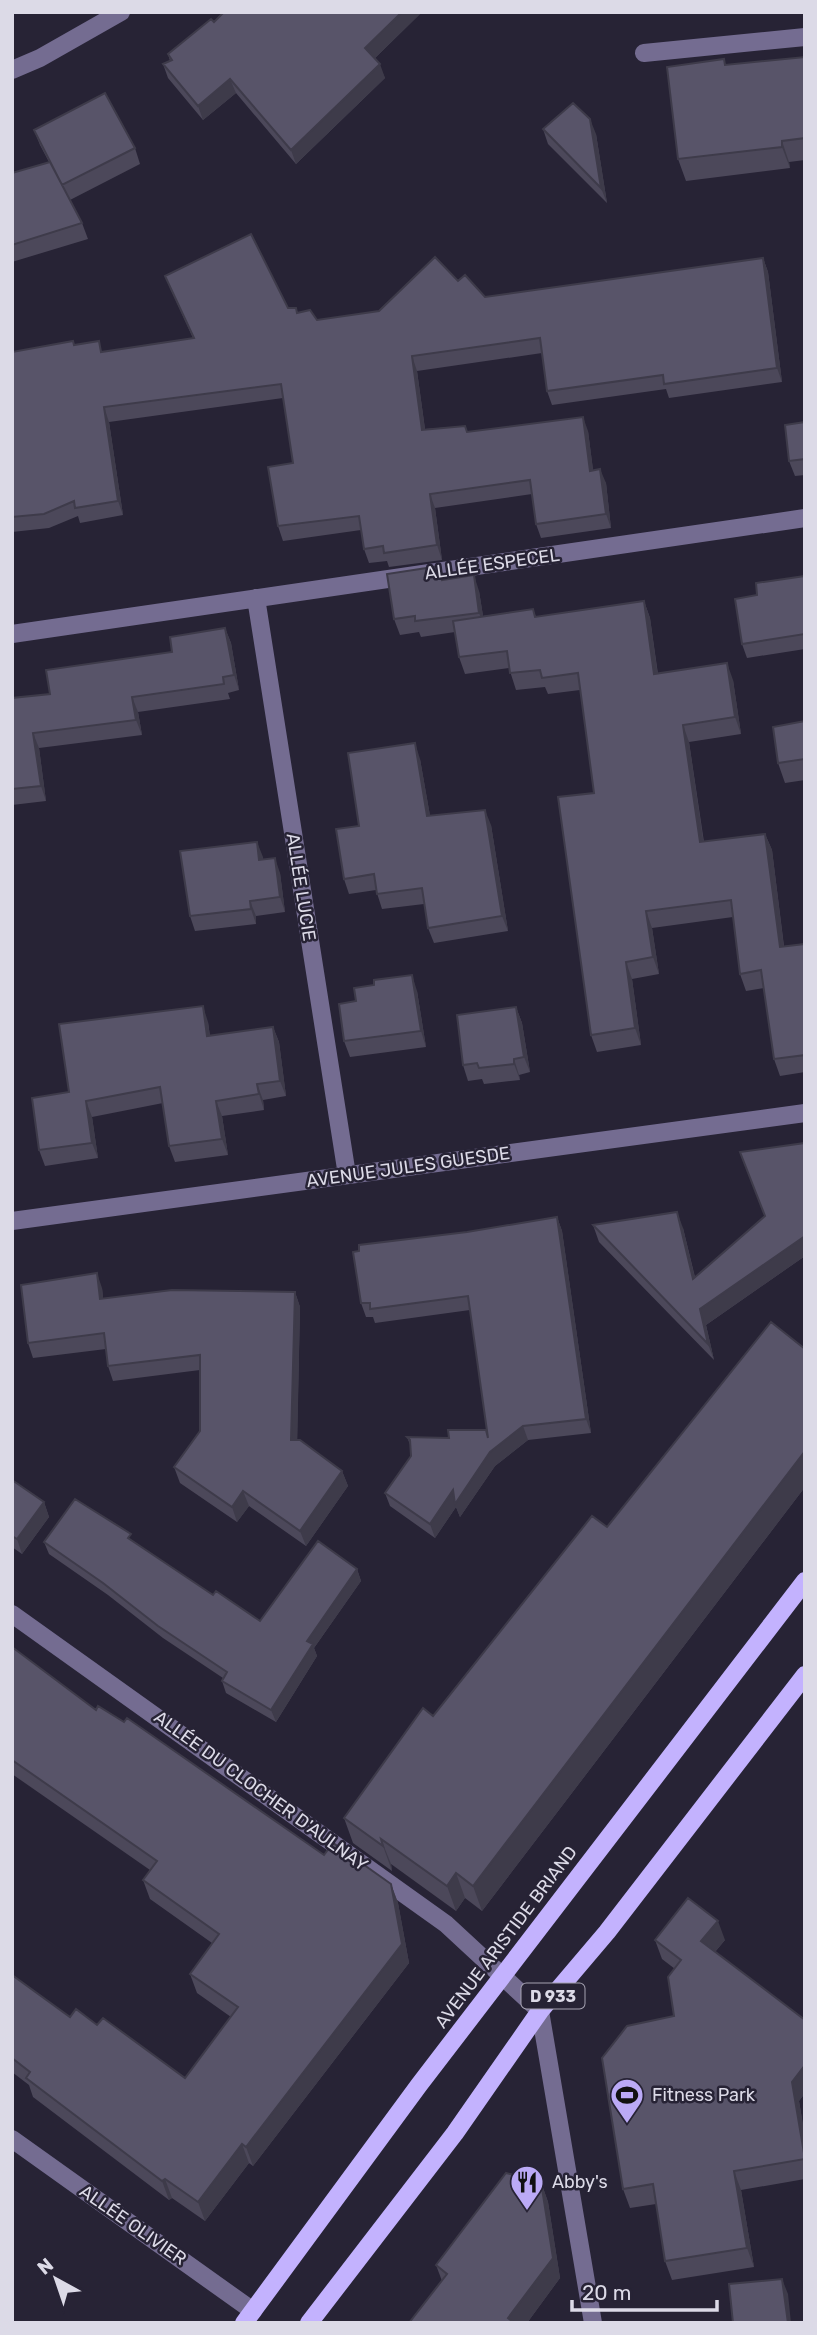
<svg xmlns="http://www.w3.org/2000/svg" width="817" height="2335" viewBox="0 0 817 2335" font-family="Rubik,sans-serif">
<rect width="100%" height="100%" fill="#272335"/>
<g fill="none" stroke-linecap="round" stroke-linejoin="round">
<path stroke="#746c91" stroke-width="18" d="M644,53L805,37
M12,70L40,58L121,12
M256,598L347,1175
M12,634L805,518
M12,1221L805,1113
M12,1614L446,1924L540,2011L593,2323
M12,2139L253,2311"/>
<path stroke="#c3b2fe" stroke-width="18" d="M244,2323L419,2085L805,1581
M309,2323L455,2133L540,2011L607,1932L805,1675"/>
</g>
<path fill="#4c485a" d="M422,12L375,58L385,78L296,164L236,93L203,120L168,78L163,64L170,61L168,54L214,22Z
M805,57V160L789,162L790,168L686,181L678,159L727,65Z
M543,129L596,134L607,203L548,144Z
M34,130L135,148L140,164L70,200L82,223L88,239L12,262V173L49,162L40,145Z
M763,258L768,272L782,382L669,398L666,389L552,405L547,391L542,353L417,371L425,429L465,426L467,432L588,431L593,470L606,483L611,528L541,538L536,524L532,494L435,508L442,560L389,567L387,561L369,563L364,549L361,530L283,541L278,526L293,463L283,398L109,422L123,515L80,523L78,516L49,528L12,532V352L74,345L103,352L193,338L171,290L165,276L288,308L317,320L379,311L458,281L485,297Z
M805,422V475L795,476L789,461Z
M440,566L445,580L479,591L483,616L533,609L536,617L644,601L650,618L658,674L733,680L741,734L689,742L704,842L765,834L772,850L784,946L805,944V1072L780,1076L774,1059L764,988L746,991L740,974L733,917L652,928L659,974L632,979L641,1045L597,1052L591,1035L594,793L580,690L548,694L545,687L516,690L509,668L465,674L459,657L455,632L421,637L419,632L400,635L394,619Z
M805,576V649L747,658L742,644Z
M225,628L231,643L239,690L228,693L230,699L138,712L142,735L39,748L46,801L12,805V698L50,694L172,652Z
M805,721V780L785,783L778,763Z
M420,759L430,816L491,825L508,931L434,943L428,928L424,904L382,909L376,890L349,894L344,879L359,826Z
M263,857V860L280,873L285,912L256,916V924L195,931L190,916Z
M374,985L417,991L426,1047L350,1057L344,1041L356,1001Z
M516,1007L522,1023L530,1072L519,1075L520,1080L484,1084L482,1079L468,1081L463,1065Z
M208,1022L210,1036L273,1027L279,1042L286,1096L263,1100L264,1110L222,1116L228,1155L175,1162L169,1146L163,1103L92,1117L98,1158L45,1166L39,1150L69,1092Z
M805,1143V1256L706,1325L714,1360L599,1242L593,1225L683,1228L695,1277L765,1216L740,1152Z
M557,1217L562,1231L591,1433L528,1440L495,1466L460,1517L456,1507L435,1538L390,1506L385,1493L411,1456V1447L407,1437L449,1438L487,1433L470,1310L375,1323L373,1317H366L361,1303L467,1232Z
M102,1288L103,1298L295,1292L300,1307L297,1440L342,1471L348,1486L306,1546L249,1506L237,1522L180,1483L174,1467L200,1431V1370L113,1381L108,1366L106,1349L33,1358L28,1343Z
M805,1349V1487L482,1911L465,1898L456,1911L391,1864L392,1871L353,1843L344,1818L433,1716L607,1527Z
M12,1480L44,1502L49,1517L22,1554L12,1547Z
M133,1541L213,1595L260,1621L357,1569L361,1581L314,1648L317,1656L276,1722L226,1693L222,1681L223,1678L163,1638L108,1595L49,1554L44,1542Z
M12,1647L96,1710L324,1855L391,1884L398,1903L409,1963L253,2166L249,2163L205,2221L172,2198L169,2200L33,2097L29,2085L12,2072V1975L70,2017L97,2025L185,2078L231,2017L197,1993L190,1974L212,1943L150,1899L143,1880L150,1870L12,1774Z
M655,1940H725L715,1952L805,2020V2093L799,2101L805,2137V2179L741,2190L754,2267L672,2280L665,2261L656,2204L630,2208L623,2189L674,2016L675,1969L662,1959Z
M541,2182L548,2202L560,2278L527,2323H409L442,2281L436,2265Z"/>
<path fill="#3e3b4a" d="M402,12H422L371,62L365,48Z
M380,64L385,78L296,164L291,150Z
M230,79L236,93L203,120L198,106Z
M590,119L596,134L607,203L601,188Z
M782,141L789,162L790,168L782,147Z
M763,258L768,272L782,382L777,368Z
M412,356L417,371L427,444L422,430Z
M104,407L109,422L123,515L118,501Z
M583,417L588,431L595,485L590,471Z
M600,469L606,483L611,528L606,514Z
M430,494L435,508L442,560L437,545Z
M474,575L479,591L485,628L479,613Z
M644,601L650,618L660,691L654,674Z
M225,628L231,643L239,690L234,675Z
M727,663L733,680L741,734L735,717Z
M132,697L138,712L142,735L136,720Z
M683,725L689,742L706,859L700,842Z
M33,733L39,748L46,801L41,786Z
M415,743L420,759L433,832L427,816Z
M485,810L491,825L508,931L502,916Z
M765,834L772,850L786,964L780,947Z
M257,842L263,857L265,875L259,860Z
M275,858L280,873L285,912L280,897Z
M250,901L256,916V924L251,909Z
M646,911L652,928L659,974L653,957Z
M626,962L632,979L641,1045L635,1028Z
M412,975L417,991L426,1047L421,1031Z
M203,1006L208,1022L212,1052L207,1036Z
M516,1007L522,1023L530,1072L524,1057Z
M273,1027L279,1042L286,1096L280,1081Z
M514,1059L519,1075L520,1080L514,1064Z
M257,1084L263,1100L264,1110L259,1094Z
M86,1101L92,1117L98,1158L92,1143Z
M216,1101L222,1116L228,1155L222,1139Z
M677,1212L683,1228L699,1295L693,1279Z
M557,1217L562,1231L591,1433L586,1419Z
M805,1236V1256L706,1325L714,1360L708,1344L700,1309Z
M97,1273L102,1288L105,1314L100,1299Z
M295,1292L300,1307L297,1455L291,1440Z
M523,1426L528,1440L495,1466L460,1517L456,1507L435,1538L430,1524L453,1490L490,1452Z
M805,1451V1487L482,1911L473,1886Z
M342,1471L348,1486L306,1546L300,1531Z
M243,1491L249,1506L237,1522L232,1507Z
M44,1502L49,1517L22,1554L17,1539Z
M357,1569L361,1581L314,1648L317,1656L276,1722L271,1710L307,1641Z
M381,1839L391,1864L392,1871L383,1846Z
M456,1873L465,1898L456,1911L447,1886Z
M391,1884L398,1903L409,1963L253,2166L246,2147Z
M718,1921L725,1940L708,1960L701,1941Z
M805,2065V2093L799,2101L805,2137V2159L792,2082Z
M242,2144L249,2163L205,2221L198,2202Z
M734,2171L741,2190L754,2267L747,2248Z
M165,2179L172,2198L169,2200L162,2181Z
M541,2182L548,2202L560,2278L527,2323H510L508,2318Z
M782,2279L788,2294L791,2323H788Z"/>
<path fill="#585469" stroke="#3e3b4a" stroke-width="2" d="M224,12H402L365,48L380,64L291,150L230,79L198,106L163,64L172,60L168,54L211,19L214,22Z
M805,57V138L782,141V147L678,159L667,67L724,59L725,65Z
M105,93L135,148L62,185L34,130Z
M573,103L590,119L601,188L543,129Z
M50,162L82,223L12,245V173Z
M251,234L288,308H296L297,313L310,310L317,320L379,311L435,257L458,281L465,275L485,297L763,258L777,368L664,384L663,375L547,391L540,338L412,356L422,430L465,426L467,432L583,417L590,471L600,469L606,514L536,524L530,480L430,494L437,545L384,553L383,546L364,549L359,516L278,526L268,467L293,463L281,384L104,407L118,501L75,508L74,501L44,514L12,517V352L73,341L74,345L99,341L101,352L194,338L165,276Z
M805,422V459L789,461L785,425Z
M440,566L442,580L474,575L479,613L415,621V616L394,619L387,574Z
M805,576V634L742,644L735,599L757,595L756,583Z
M644,601L654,674L727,663L735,717L683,725L700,842L765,834L780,947L805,944V1055L774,1059L761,970L740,974L731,900L646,911L653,957L626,962L635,1028L591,1035L558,797L594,793L578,673L542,678L540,670L510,673L507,651L459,657L453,621L533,609L535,617Z
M225,628L234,675L223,677L224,684L132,697L136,720L33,733L41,786L12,789V698L50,694L46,670L172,652L170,637Z
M805,721V759L778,763L773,727Z
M415,743L427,816L485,810L502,916L428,928L422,888L377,894L374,874L344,879L336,829L359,826L348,753Z
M257,842L259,860L275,858L280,897L250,901L251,909L190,916L180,851Z
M412,975L421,1031L344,1041L339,1004L356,1001L354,988L374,985V980Z
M203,1006L207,1036L273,1027L280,1081L257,1084L259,1094L216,1101L222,1139L169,1146L160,1087L86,1101L92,1143L39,1150L32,1098L69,1092L59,1024Z
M516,1007L524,1057L514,1059V1064L479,1068L477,1063L463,1065L457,1015Z
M805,1143V1236L700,1309L708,1344L593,1225L677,1212L693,1279L765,1216L740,1152Z
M557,1217L586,1419L523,1426L490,1452L455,1504L453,1490L430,1524L385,1493L411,1456L410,1440L407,1437L449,1438L448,1430H486L488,1438L468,1296L370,1309V1303H361L353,1252L359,1251V1245L467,1232Z
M97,1273L100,1299L172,1290L295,1292L291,1440H300L342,1471L300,1531L243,1491L232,1507L174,1467L200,1431V1355L108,1366L104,1333L28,1343L21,1285Z
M771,1322L805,1349V1451L473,1886L456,1873L447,1886L381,1839L383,1846L344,1818L423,1708L433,1716L592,1516L607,1527Z
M12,1480L44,1502L17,1539L12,1536Z
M75,1499L131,1534L128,1538L213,1595L216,1591L260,1621L318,1541L357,1569L307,1641L313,1644L271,1710L222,1681L227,1672L158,1626L103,1583L44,1542Z
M12,1647L96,1710L98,1706L124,1722L127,1718L324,1855L333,1843L391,1884L402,1944L246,2147L242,2144L198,2202L165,2179L162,2181L26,2078L30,2072L12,2058V1975L70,2017L76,2009L97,2025L103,2018L185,2078L238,2007L190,1974L219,1934L143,1880L157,1861L12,1760Z
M688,1898L718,1921L701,1941L805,2020V2065L792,2082L805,2159L734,2171L747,2248L665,2261L653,2184L623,2189L602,2058L627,2026L674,2016L668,1977L681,1960L655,1940Z
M506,2173L541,2182L553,2258L508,2318L514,2323H409L447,2274L436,2265Z
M782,2279L788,2323H733L729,2284Z"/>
<defs>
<symbol id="stadium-pin" viewBox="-11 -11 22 30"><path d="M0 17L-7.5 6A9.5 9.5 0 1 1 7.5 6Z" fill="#bbaaf6" stroke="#272335"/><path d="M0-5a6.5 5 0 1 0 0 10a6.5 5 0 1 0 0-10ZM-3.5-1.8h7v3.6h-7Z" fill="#111"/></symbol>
<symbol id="restaurant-pin" viewBox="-11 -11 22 30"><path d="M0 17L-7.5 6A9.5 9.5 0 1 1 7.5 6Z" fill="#bbaaf6" stroke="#272335"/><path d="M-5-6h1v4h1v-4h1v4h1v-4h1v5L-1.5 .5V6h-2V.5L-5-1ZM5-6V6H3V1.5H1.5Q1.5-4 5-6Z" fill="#111"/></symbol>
</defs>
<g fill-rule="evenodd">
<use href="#stadium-pin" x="608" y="2076" width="38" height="52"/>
<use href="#restaurant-pin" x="508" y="2163" width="38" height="52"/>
</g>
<g text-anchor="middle" stroke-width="5" stroke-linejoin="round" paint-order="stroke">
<rect fill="#272335" stroke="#a6a3b2" stroke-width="2" x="521.5" y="1983.5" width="63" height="25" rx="5"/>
<g font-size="16" font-weight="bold" fill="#dcdae7">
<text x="553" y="2002">D 933</text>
</g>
<g font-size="18" fill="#dcdae7" stroke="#272335">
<text transform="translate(492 564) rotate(-8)" y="6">ALLÉE ESPECEL</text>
<text transform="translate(301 887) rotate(81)" y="6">ALLÉE LUCIE</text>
<text transform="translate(408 1167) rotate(-8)" y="6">AVENUE JULES GUESDE</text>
<text transform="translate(261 1791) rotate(36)" y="6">ALLÉE DU CLOCHER D'AULNAY</text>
<text transform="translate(506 1937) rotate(-53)" y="6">AVENUE ARISTIDE BRIAND</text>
<text transform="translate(133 2225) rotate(35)" y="6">ALLÉE OLIVIER</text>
</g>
<g font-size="18" fill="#dcdae7" stroke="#272335" text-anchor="start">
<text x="652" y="2101">Fitness Park</text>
<text x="552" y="2188">Abby's</text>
</g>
</g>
<rect width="817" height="2335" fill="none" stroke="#dcdae7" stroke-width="28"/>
<g transform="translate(56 2279) rotate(320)" stroke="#272335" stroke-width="5" paint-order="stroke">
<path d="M0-5L12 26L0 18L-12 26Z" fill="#dcdae7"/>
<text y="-10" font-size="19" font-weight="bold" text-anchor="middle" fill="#dcdae7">N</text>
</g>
<path d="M572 2300v10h145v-10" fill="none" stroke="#dcdae7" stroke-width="3.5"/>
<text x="582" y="2300" font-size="21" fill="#dcdae7" stroke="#272335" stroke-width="5" paint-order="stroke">20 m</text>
</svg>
